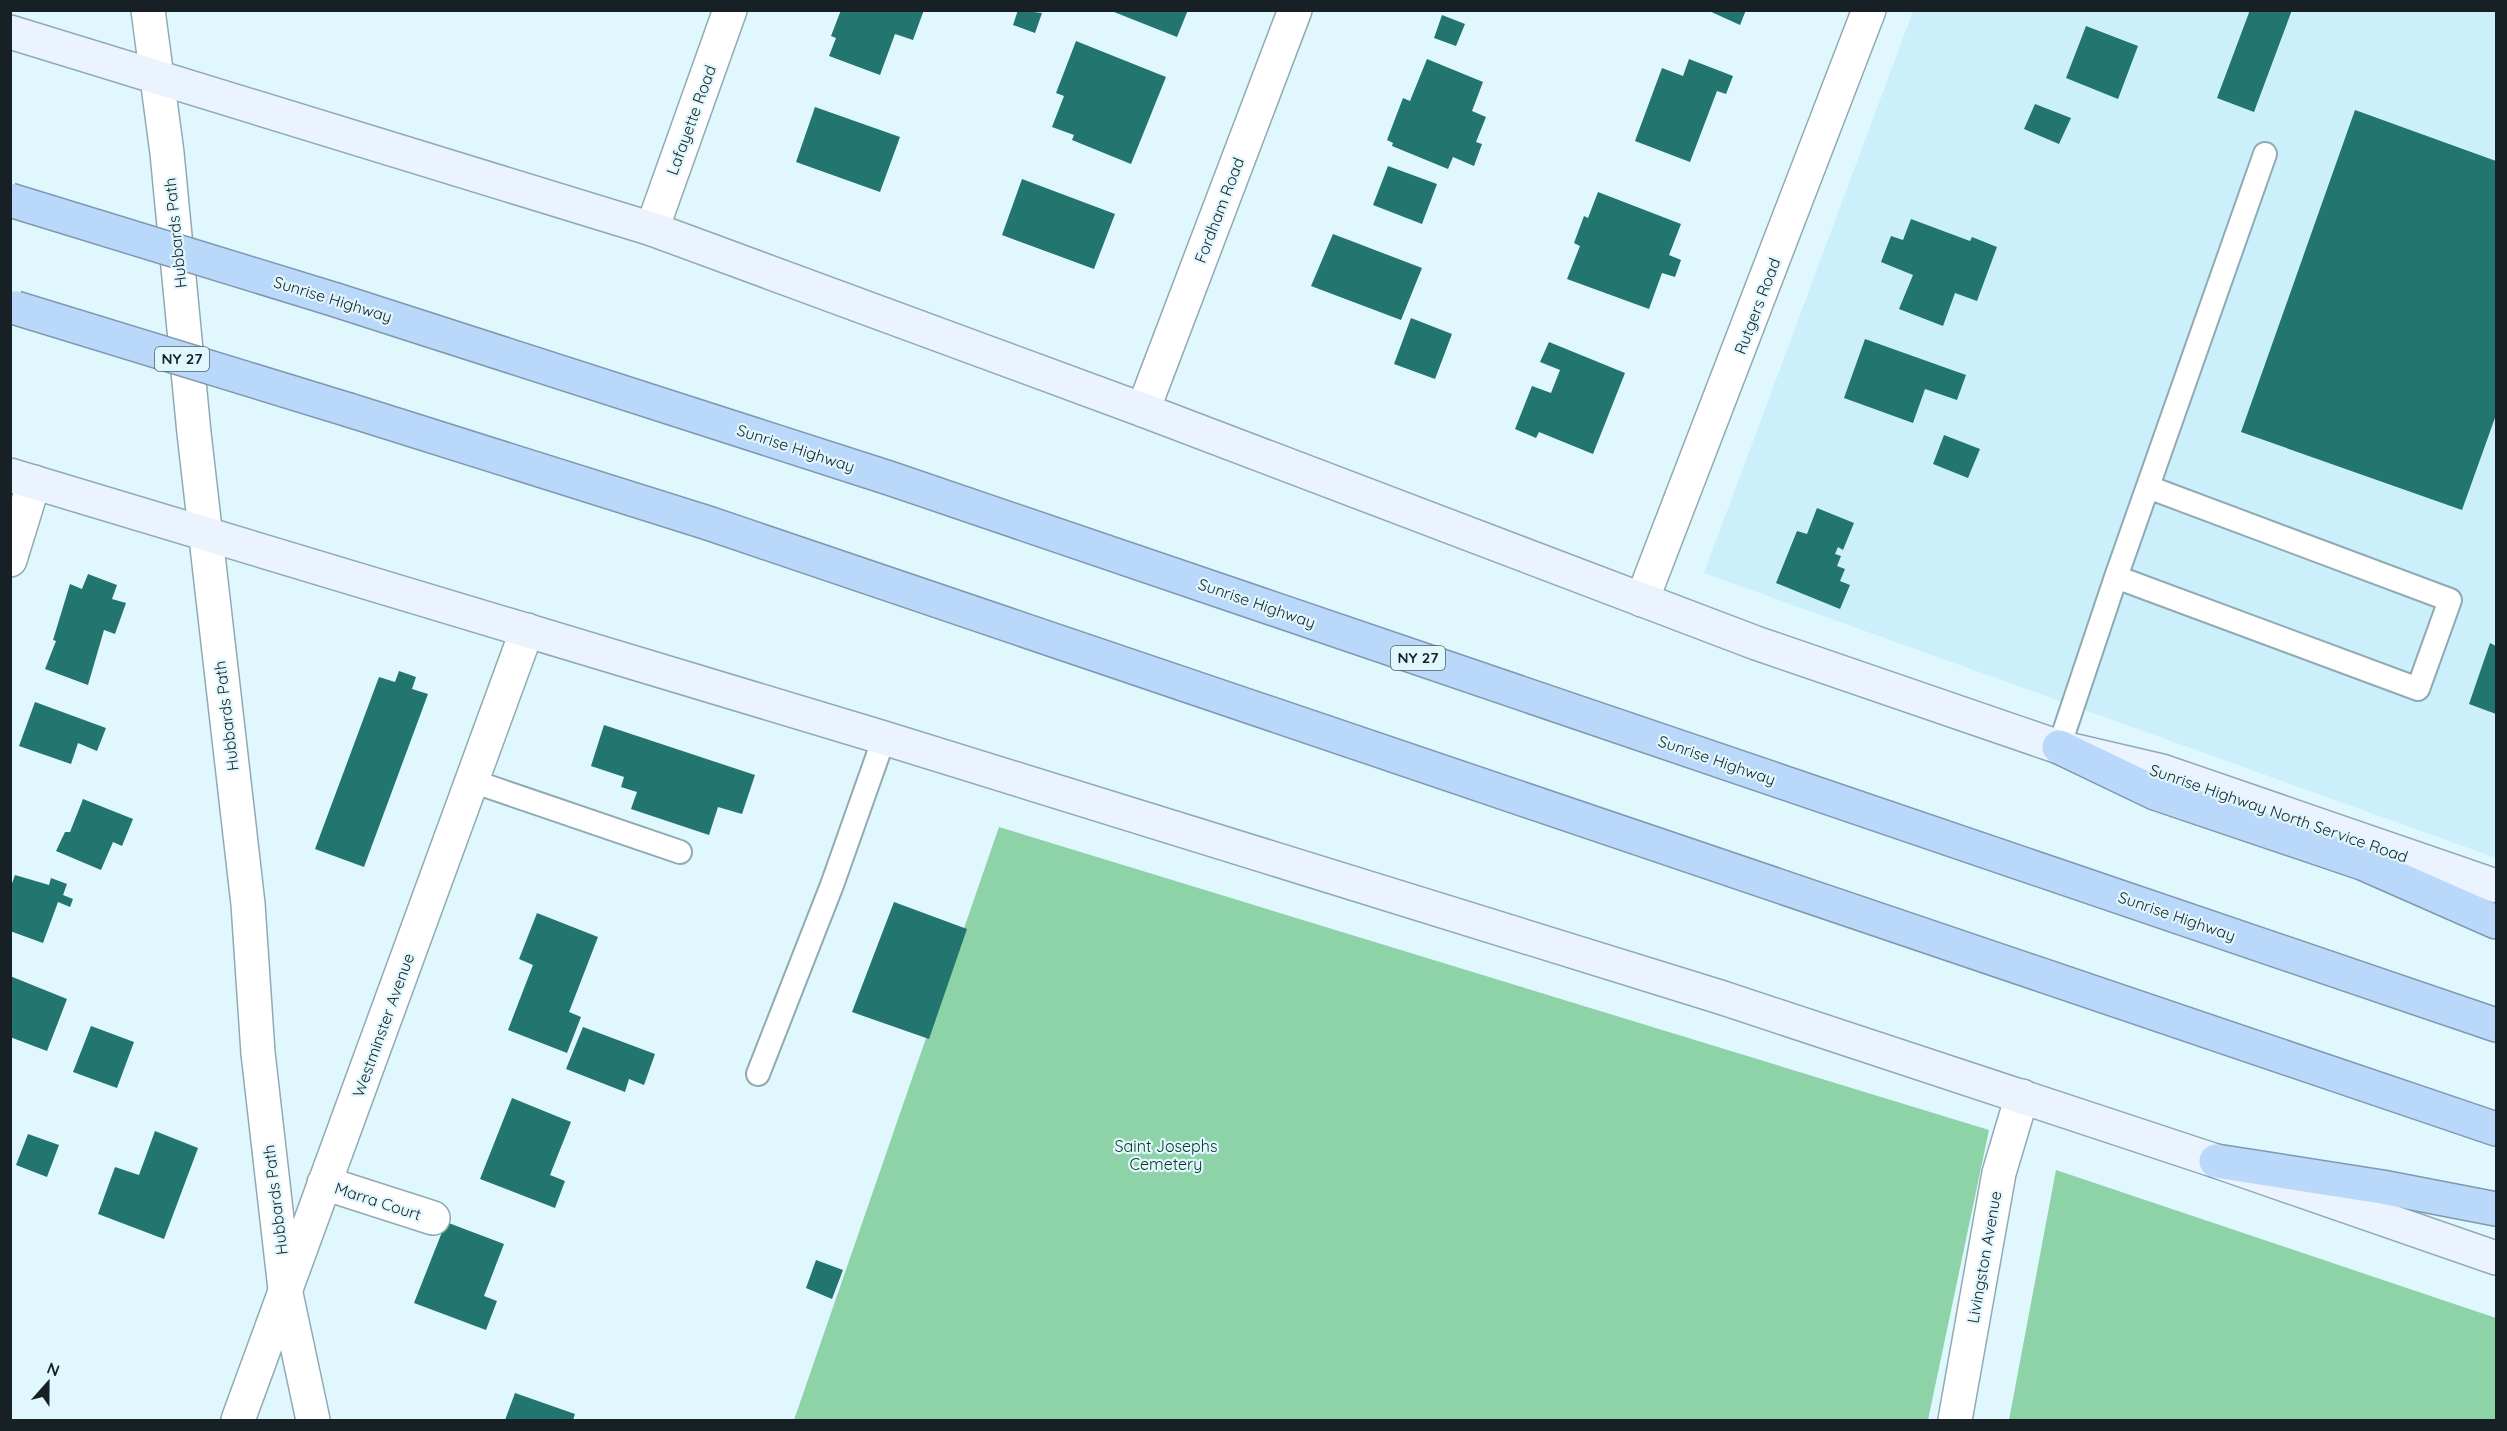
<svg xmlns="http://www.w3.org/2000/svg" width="2507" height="1431" viewBox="0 0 2507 1431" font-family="Quicksand,sans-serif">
<rect width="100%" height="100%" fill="#e0f7fe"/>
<path fill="#cbf0fc" d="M1913,11H2496V858L1704,573Z"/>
<path fill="#8ed3a8" d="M999,827L1989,1130L1928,1420H794Z
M2056,1170L2496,1318V1420H2009Z"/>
<path fill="#23756f" d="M841,10H924L913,40L895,34L880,75L829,56L836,38L831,36Z
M1018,10L1042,13L1035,33L1013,25Z
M1109,10H1188L1177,37Z
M1707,10H1746L1740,25Z
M2250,10H2292L2254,112L2217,98Z
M1442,15L1465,24L1456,46L1434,38Z
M2086,26L2138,46L2118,99L2066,78Z
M1076,41L1166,77L1131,164L1072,140L1074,135L1052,127L1064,96L1056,93Z
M1427,59L1483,82L1472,111L1486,117L1476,142L1482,144L1474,166L1453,157L1448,169L1392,146L1393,143L1387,140L1403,98L1410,101Z
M1689,59L1733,76L1726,94L1717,91L1690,162L1635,141L1662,68L1683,76Z
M2035,104L2071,118L2059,144L2024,129Z
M815,107L900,137L880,192L796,162Z
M2355,110L2496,161V415L2462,510L2241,432Z
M1388,166L1437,184L1422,224L1373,205Z
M1022,179L1115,214L1094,269L1002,235Z
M1598,192L1681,224L1669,255L1681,260L1675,277L1662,273L1649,309L1567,279L1580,246L1574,243L1584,216L1588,218Z
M1911,219L1970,241L1972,237L1997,247L1977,301L1955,293L1943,326L1899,309L1913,275L1881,262L1891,236L1903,240Z
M1333,234L1422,268L1401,320L1311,286Z
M1411,318L1452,334L1435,379L1394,364Z
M1865,339L1966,375L1957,400L1925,389L1913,423L1844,398Z
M1549,342L1625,373L1593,454L1539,432L1536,438L1515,429L1532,386L1551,393L1560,370L1540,362Z
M1944,435L1980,449L1968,478L1933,464Z
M1817,508L1854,523L1843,550L1838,547L1835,554L1841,556L1837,566L1845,569L1840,581L1850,585L1840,609L1776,583L1797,531L1807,534Z
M88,574L117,585L112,599L126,603L115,634L104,630L88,685L45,669L56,641L53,640L70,584L82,589Z
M2490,643L2496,646V714L2469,704Z
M399,671L416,677L412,689L428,694L364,867L315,849L379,677L395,682Z
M35,702L106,728L97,751L78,743L71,764L19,746Z
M604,725L755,775L742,814L718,807L709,835L631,809L637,792L621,787L624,777L591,766Z
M83,799L133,819L122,846L113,842L101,870L56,851L65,832H70Z
M15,875L49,885L51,878L67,884L63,895L73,899L70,907L58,902L43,943L10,931V889Z
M894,902L967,929L929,1039L852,1012Z
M537,913L598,937L569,1012L581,1017L567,1053L508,1030L533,965L519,959Z
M10,976L67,999L47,1051L10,1037Z
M91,1026L134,1042L117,1088L73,1072Z
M583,1027L655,1054L644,1085L629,1079L625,1092L566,1069Z
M512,1098L571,1122L550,1175L565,1181L555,1208L480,1179Z
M155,1131L198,1148L164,1239L98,1214L115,1167L139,1175Z
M28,1134L59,1145L47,1177L16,1165Z
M446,1222L504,1244L484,1296L497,1301L486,1330L414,1303Z
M816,1260L843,1270L832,1299L806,1288Z
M515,1393L575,1414L573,1420H505Z"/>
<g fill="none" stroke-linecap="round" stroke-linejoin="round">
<defs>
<path id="service" d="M2116,577L2418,689L2450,600L2148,487
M2059,747L2116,577L2265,154
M472,781L680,852
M758,1074L832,885L884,738"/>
<path id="minor" d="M652,229L730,10
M1143,410L1295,10
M10,560L34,482
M1642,600L1869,10
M324,1183L433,1218
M238,1420L527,630"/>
<path id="tertiary" d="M148,10L167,153L194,433L248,904L258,1053L285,1289L313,1420
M1955,1420L1999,1173L2022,1096"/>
<path id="secondary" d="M10,32L652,229L1143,410L1756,643L2059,747L2162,771L2496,886
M10,475L884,738L1720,997L2216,1161L2496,1258"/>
<path id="motorway" d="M336,300L889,478L2496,1025
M349,410L708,523L2496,1129
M2059,747L2155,793L2362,863L2496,922
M2216,1161L2382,1187L2496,1209"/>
</defs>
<use href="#service" stroke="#90aab3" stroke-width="26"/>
<use href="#minor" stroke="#90aab3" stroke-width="36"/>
<use href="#tertiary" stroke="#90aab3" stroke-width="36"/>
<use href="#secondary" stroke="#90aab3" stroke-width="36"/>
<use href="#motorway" stroke="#8098af" stroke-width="36"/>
<use href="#service" stroke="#fff" stroke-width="22"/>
<use href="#minor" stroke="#fff" stroke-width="33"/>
<use href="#tertiary" stroke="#fff" stroke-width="33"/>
<use href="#secondary" stroke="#eaf3fe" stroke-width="33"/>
<use href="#motorway" stroke="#b9d8fa" stroke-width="33"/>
<defs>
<path id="motorway-bridge" d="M10,200L336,300
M16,308L349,410"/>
</defs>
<use href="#motorway-bridge" stroke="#8098af" stroke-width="36" stroke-linecap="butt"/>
<use href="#motorway-bridge" stroke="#b9d8fa" stroke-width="33"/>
</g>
<g text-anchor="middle" stroke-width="4.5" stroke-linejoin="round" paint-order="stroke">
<g fill="#e0f7fe" stroke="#536166" stroke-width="1.5">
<rect x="155" y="347" width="54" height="24" rx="4.5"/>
<rect x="1391" y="646" width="54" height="24" rx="4.5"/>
</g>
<g font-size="15" font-weight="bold" fill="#172125">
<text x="182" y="364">NY 27</text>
<text x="1418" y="663">NY 27</text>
</g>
<g font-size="16" fill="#172125" stroke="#e0f7fe">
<text transform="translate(691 120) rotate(-70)" y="6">Lafayette Road</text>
<text transform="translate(1219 210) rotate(-69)" y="6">Fordham Road</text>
<text transform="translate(175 233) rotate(-96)" y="6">Hubbards Path</text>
<text transform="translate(333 299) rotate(17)" y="6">Sunrise Highway</text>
<text transform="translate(1757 306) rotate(-69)" y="6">Rutgers Road</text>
<text transform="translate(796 448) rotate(18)" y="6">Sunrise Highway</text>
<text transform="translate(1257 603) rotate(19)" y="6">Sunrise Highway</text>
<text transform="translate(226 716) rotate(-97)" y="6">Hubbards Path</text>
<text transform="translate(1717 760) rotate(19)" y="6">Sunrise Highway</text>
<text transform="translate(2279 813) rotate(19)" y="6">Sunrise Highway North Service Road</text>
<text transform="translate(2177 916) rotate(19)" y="6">Sunrise Highway</text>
<text transform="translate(383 1025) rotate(-70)" y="6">Westminster Avenue</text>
<text transform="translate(275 1200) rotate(-97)" y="6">Hubbards Path</text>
<text transform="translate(378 1201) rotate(18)" y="6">Marra Court</text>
<text transform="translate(1984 1257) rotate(-80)" y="6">Livingston Avenue</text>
</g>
<g font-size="16" fill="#07351e" stroke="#e0f7fe">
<text x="1166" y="1152">Saint Josephs<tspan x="1166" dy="18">Cemetery</tspan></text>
</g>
</g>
<rect width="2507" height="1431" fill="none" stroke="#172125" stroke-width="24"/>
<g transform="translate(48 1383) rotate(21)" stroke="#e0f7fe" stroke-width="4.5" paint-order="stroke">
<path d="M0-4.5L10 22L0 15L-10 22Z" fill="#172125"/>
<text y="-9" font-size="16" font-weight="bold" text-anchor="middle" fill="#172125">N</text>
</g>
</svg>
